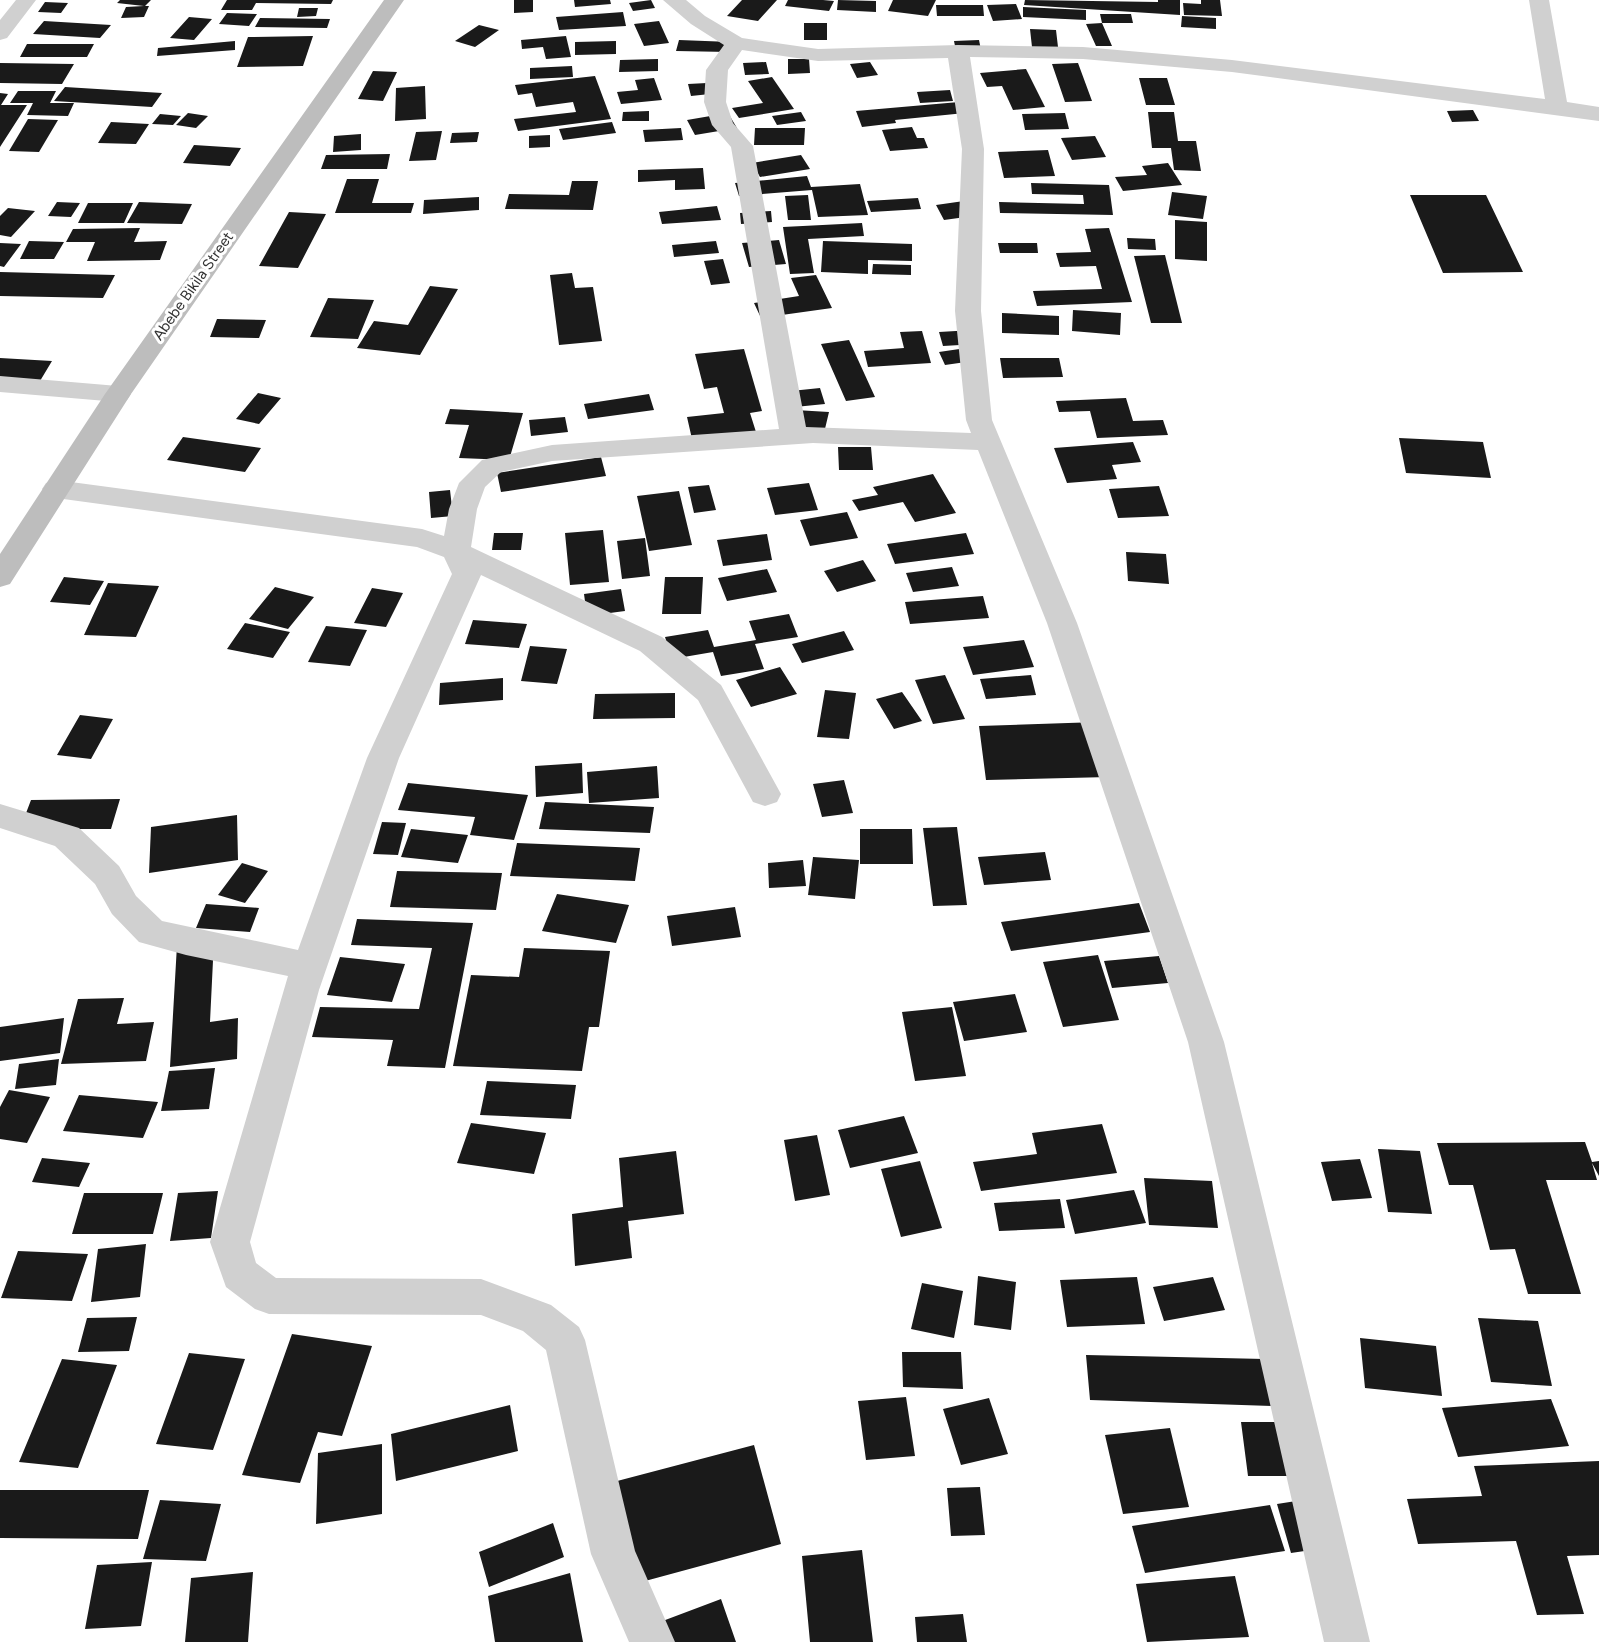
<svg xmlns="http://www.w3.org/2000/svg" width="1599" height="1642" viewBox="0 0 1599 1642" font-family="Figtree,sans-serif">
<rect width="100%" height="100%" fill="#fff"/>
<path fill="#1a1a1a" d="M120,0H151L145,6H149L144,17L121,18L126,7L144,6L117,3Z
M227,0H333L331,4L256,3L252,10H221Z
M514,0H533V12L514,13Z
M574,0H610L611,4L575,7Z
M651,0L655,8L633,11L629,3Z
M742,0H777L758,21L727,16Z
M788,0H823L834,1L829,11L785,6Z
M838,0L876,1V12L837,10Z
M893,0H936L928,16L888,11Z
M1025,0L1158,2V0H1180V15L1024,5Z
M1201,0H1220L1222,16L1184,15L1183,3L1201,4Z
M45,2L68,3L61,13L38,12Z
M1016,4L1022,19L993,21L987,5Z
M936,5H983L984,16H937Z
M1023,7L1086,10V20L1023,17Z
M299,8H318L316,16L297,17Z
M623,12L626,26L559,30L556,17Z
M227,13L257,14L249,26L219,24Z
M1100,14H1131L1133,23H1102Z
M1182,16L1216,18V29L1181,27Z
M189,17L212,19L194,40L170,38Z
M260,18L330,19L327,28L255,27Z
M44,21L111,25L100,38L33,34Z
M659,21L669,43L644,46L634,24Z
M804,23H827V40H804Z
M1102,23L1112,46H1096L1086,24Z
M479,25L499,30L475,47L455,41Z
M1030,29L1056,30L1058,47H1032Z
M313,36L303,66L237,67L248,37Z
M566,36L571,57L546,59L543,47L522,49L521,40Z
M679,40L731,42L729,52L676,51Z
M979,40L981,50L956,51L954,41Z
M235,41V50L157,56L158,48Z
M616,41V54L575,55V42Z
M27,44H94L87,57H20Z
M658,59V71L619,72L620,60Z
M788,59H809L810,73L788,74Z
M766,62L769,74L745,75L743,63Z
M870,62L878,75L857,78L850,64Z
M0,63L74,64L62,84L0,83Z
M1078,63L1092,101L1065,102L1052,64Z
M572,66L573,77L530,79V68Z
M1026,69L1045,107L1013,110L1002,86L987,87L980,73Z
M373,71L397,72L383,101L358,99Z
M595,76L611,119L518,131L514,119L576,112L573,102L536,107L532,93L518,95L515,85Z
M772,77L794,109L739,118L732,108L763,103L748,81Z
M654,78L662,100L621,104L617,92L638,90L635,80Z
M1139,78H1167L1175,105H1146Z
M707,83L710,94L691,96L688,84Z
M425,86L426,119L395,121L396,88Z
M65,87L162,93L152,107L54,101Z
M950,90L953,101L920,103L917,92Z
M18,91H56L50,103H74L68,116L27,115L33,103H10Z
M0,93L8,94L1,105H27L0,147Z
M959,102L965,113L895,120L896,123L862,127L856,111Z
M1473,110L1479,121L1452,122L1447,111Z
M649,111V121H622L623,112Z
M801,112L806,121L777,125L772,116Z
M1148,112H1174L1178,141H1196L1201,171L1174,170L1171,148H1152Z
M188,113L208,116L196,128L176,125Z
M728,113L737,128L695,135L687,120Z
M1065,113L1069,129L1025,130L1022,114Z
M160,114L181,116L173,125L152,124Z
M28,119L58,120L39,152L9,151Z
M111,122L149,124L136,144L98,143Z
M612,122L616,133L563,140L559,129Z
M912,127L917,138H924L928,148L890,151L882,130Z
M681,128L683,140L645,142L643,130Z
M755,128H805L804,145H754Z
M442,131L436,160L409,161L416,132Z
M479,132L477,142L450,143L452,133Z
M361,134V150L333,152L334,136Z
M550,135V147L529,148V136Z
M1095,136L1106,157L1072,160L1061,138Z
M194,145L241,148L230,166L183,163Z
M1048,150L1055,176L1004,178L998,152Z
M390,154L387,169H321L326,155Z
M801,155L810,169L760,177L752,163Z
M1168,163L1182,185L1123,191L1115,177L1147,175L1142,166Z
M703,168L705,189L675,190V180L638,182V170Z
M807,176L811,187L860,184L868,215L818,217L812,190L739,196L735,183Z
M347,179H379L372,203H414L411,213H335Z
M572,181H598L593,210L505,209L509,194L569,195Z
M1031,183L1109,185L1113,215L1000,213L999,202L1084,204L1083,195L1032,194Z
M1172,192L1207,196L1203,219L1168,215Z
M808,195L811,220H788L785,196Z
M1410,195H1486L1523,272L1443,273Z
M479,197V210L423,214L424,200Z
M918,198L921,209L871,212L867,201Z
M964,201L973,216L944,220L936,205Z
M57,202L80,203L71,217L48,216Z
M139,202L192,204L182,224L127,223Z
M88,203H133L124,223H78Z
M717,206L721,220L662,224L659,212Z
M8,208L35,211L11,237L0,235V216Z
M771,211L772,222L741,224L740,213Z
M289,212L326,214L298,268L259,266Z
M1175,220L1207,222V261L1175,259Z
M862,223L864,236L808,239L814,273L790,274L783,227Z
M140,228L134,242L167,241L160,260L87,261L95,242H66L73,229Z
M1109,228L1132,302L1037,306L1033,291L1102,289L1096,266L1060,267L1056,253L1091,252L1085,229Z
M1127,238L1155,239L1156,250L1128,249Z
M779,240L786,264L749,267L742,243Z
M29,241L64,242L54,259H20Z
M716,241L719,253L674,257L672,245Z
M823,241L912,244V261L868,260V274L821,272Z
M0,243L21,244L4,267L0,266Z
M998,243H1037L1038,253H1000Z
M1165,255L1182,323H1151L1134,256Z
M723,259L730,283L711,285L704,261Z
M873,264L911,265V275L872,274Z
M0,272L115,275L103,298L0,296Z
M572,273L575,288L593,287L602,341L559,345L550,275Z
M816,275L832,308L761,318L754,303L799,296L791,278Z
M430,286L458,289L420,355L357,348L374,321L408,325Z
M328,298L374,300L358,339L310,337Z
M1073,310L1121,313L1120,335L1072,331Z
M1002,313L1059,316V335L1002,333Z
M217,319L266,320L259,338L210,337Z
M973,330L977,344L943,346L939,332Z
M922,331L931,363L868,367L864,351L904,348L900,332Z
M849,340L875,397L846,401L821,344Z
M973,347L980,360L945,365L939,352Z
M744,349L762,411L750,413L756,432L692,439L687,417L724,413L717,387L704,389L695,354Z
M0,358L52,361L40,381L0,379Z
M1000,358H1059L1063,377L1003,378Z
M820,388L825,404L795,407L791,391Z
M258,393L281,398L259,424L236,419Z
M649,394L654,410L588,419L584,404Z
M1126,398L1133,421L1163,420L1168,435L1097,438L1090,411L1059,412L1056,401Z
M450,409L523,413L509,460L459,458L469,425L445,424Z
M795,410L829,412L824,433L791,431Z
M565,417L568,432L531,436L529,420Z
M183,437L261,448L245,472L167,460Z
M1399,438L1483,442L1491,478L1406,473Z
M1133,442L1141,462L1112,465L1117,479L1067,483L1054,448Z
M838,447H871L873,470H839Z
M601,457L606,476L501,492L497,473Z
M933,474L956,513L915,522L903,502L859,511L852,500L878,495L873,487Z
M809,483L818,510L775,515L767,488Z
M709,485L716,510L694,513L688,487Z
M1159,486L1169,516L1118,518L1109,489Z
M450,490L453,516L431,518L429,492Z
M679,491L692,545L649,551L637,496Z
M847,512L858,538L810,546L800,520Z
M603,530L609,582L570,585L565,533Z
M494,533H523L521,550H492Z
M966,533L974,554L895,564L887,544Z
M767,534L772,560L723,566L717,540Z
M645,538L650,576L622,579L617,541Z
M1126,552L1166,554L1169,584L1128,581Z
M863,560L876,581L837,592L824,571Z
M952,567L959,586L913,592L906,573Z
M767,569L777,592L727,601L718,578Z
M64,577L104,581L90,605L50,602Z
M665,577H703L701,614H662Z
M108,583L159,586L136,637L84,635Z
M275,587L314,597L288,629L249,619Z
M372,588L403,593L386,627L354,623Z
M621,589L625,611L587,616L584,594Z
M983,596L989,618L910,624L905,602Z
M789,614L798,637L755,644L764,669L721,676L713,652L672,659L665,637L708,630L714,647L756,640L749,621Z
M473,620L527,624L519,648L465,644Z
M245,623L290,632L273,658L227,649Z
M326,626L367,630L350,666L308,662Z
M844,631L854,650L802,663L792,644Z
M1024,640L1034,667L973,675L963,647Z
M530,646L567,649L557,684L521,681Z
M780,667L797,694L751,707L736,680Z
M945,675L965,719L933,724L915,680Z
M1031,675L1036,695L986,699L980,679Z
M503,678V700L439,705L440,683Z
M825,690L856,693L849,739L817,737Z
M902,692L922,721L894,729L876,699Z
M675,693V718L593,719L595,694Z
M80,715L113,719L91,759L57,755Z
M1098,722L1109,777L986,780L979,726Z
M582,763L583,793L536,797L535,766Z
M657,766L659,798L589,803L587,772Z
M844,780L853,813L822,817L813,784Z
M408,783L528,795L514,840L470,835L475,817L398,810Z
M120,799L111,829H20L31,800Z
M545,802L654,807L650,833L539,829Z
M237,815L238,860L149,873L151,827Z
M382,822L406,823L398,855L373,854Z
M957,827L967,905L933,906L923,828Z
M411,829L468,835L458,863L401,857Z
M860,829H912L913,864H860Z
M517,843L640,848L635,881L510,876Z
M1045,852L1051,880L984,885L978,857Z
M813,857L859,860L855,899L808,895Z
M803,860L806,886L769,888L768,863Z
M242,863L268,871L245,903L218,895Z
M397,871L502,873L496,910L390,907Z
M557,894L629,905L616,943L542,931Z
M1139,903L1150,932L1011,951L1001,922Z
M206,904L259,908L250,932L196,928Z
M735,907L741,937L672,946L667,916Z
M357,919L473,923L445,1068L387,1066L393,1040L312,1037L320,1007L419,1009L432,948L351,945Z
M214,940L210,1022L238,1018L237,1059L170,1067L177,945Z
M524,948L610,951L599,1027H589L582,1071L453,1066L471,975L519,977Z
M1098,955L1119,1020L1063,1027L1043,962Z
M1159,956L1168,983L1112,988L1104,961Z
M340,957L405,964L392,1002L327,995Z
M1015,994L1027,1032L964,1041L953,1002Z
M124,998L117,1024L154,1022L146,1061L61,1064L78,999Z
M952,1007L966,1076L915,1081L902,1012Z
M64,1018L60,1053L0,1061V1027Z
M59,1059L56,1085L15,1089L19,1064Z
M215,1068L209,1109L161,1111L169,1071Z
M487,1081L576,1085L571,1119L480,1115Z
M9,1090L50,1097L27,1143L0,1139V1107Z
M79,1095L158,1102L143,1138L63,1131Z
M904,1116L918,1153L850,1168L838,1130Z
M471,1123L546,1133L534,1174L457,1163Z
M1102,1124L1117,1173L981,1191L973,1162L1037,1154L1032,1133Z
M817,1135L830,1195L795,1201L784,1140Z
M1585,1142L1592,1162L1599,1161V1176L1592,1163L1597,1180H1546L1581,1294H1528L1515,1249L1490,1250L1473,1185H1449L1437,1143Z
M1378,1149L1420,1151L1432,1214L1388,1212Z
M676,1151L684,1214L628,1221L632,1258L575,1266L572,1214L623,1207L619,1158Z
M42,1158L90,1163L79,1187L32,1182Z
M1360,1159L1372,1198L1332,1201L1321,1162Z
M920,1161L942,1228L901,1237L881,1169Z
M1144,1178L1212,1181L1218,1228L1149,1225Z
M1134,1190L1146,1223L1075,1234L1066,1200Z
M218,1191L211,1238L170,1241L178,1193Z
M84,1193H163L153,1234H72Z
M1060,1199L1065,1228L999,1231L994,1203Z
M146,1244L140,1297L91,1302L98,1249Z
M18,1251L88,1254L72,1301L1,1298Z
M978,1276L1016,1282L1011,1330L974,1325Z
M1137,1277L1145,1324L1067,1327L1060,1280Z
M1213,1277L1225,1310L1164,1321L1153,1287Z
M922,1283L963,1291L954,1338L911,1329Z
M137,1317L129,1351L78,1352L87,1318Z
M1478,1318L1538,1321L1552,1386L1491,1382Z
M292,1334L372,1346L342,1436L318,1432L300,1483L242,1475Z
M1360,1338L1436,1346L1442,1396L1365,1388Z
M902,1352H961L963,1389L903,1387Z
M189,1353L245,1359L213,1450L156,1444Z
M1086,1355L1265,1359L1272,1406L1090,1400Z
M62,1359L117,1365L78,1468L19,1462Z
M906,1397L915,1456L866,1460L858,1401Z
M989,1398L1008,1454L961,1465L943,1409Z
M1551,1399L1569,1446L1458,1457L1442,1408Z
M510,1405L518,1451L396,1481L391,1434Z
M1241,1422H1305L1315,1476H1248Z
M1170,1428L1189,1507L1123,1514L1105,1435Z
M382,1444V1514L316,1524L318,1453Z
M754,1445L781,1544L623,1587L602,1485Z
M1599,1461V1555L1567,1556L1584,1614L1537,1615L1516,1541L1418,1544L1407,1499L1482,1496L1474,1466Z
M980,1487L985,1535L951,1536L947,1488Z
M0,1490H149L138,1539L0,1538Z
M1309,1499L1325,1548L1291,1553L1277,1504Z
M160,1500L221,1504L206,1561L143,1559Z
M1270,1505L1285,1551L1145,1573L1132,1526Z
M553,1523L564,1557L489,1587L479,1552Z
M862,1550L873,1642H810L802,1556Z
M152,1562L141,1626L85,1629L97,1565Z
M253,1572L248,1642H185L191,1578Z
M570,1573L583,1642H495L488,1596Z
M1235,1576L1249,1637L1147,1642L1136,1584Z
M721,1599L736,1642H648L644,1628Z
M963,1614L967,1642H917L915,1617Z"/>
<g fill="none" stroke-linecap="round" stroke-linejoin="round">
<path fill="#d0d0d0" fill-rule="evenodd" d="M16,0H36L7,38L0,40V20Z
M663,0H686L705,16L742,38L818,49L958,45L1083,47L1232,60L1545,99L1529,0H1549L1567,102L1599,107V121L1232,72L1083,59L970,57L984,149L981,311L992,420L1077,623L1224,1042L1370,1642H1324L1188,1042L1047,623L978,450L813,443L552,461L501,472L485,487L477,509L471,547L662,637L721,685L781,794L777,802L765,806L753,802L698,700L640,651L481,575L399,758L319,990L250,1242L256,1263L276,1278L481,1279L551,1305L579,1327L585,1340L635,1551L675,1642H629L591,1554L546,1350L523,1331L481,1315L269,1314L255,1309L226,1287L210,1242L288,976L186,955L139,942L112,914L95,884L55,846L0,828V804L79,828L119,866L136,896L162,921L298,950L367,758L452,574L444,557L417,547L56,498L46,495L42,489L46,483L56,480L422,529L444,536L449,509L459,483L482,460L552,445L779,429L731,147L712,125L704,102L706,70L724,45L691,24ZM742,50L818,61L948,58L962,149L955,311L966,420L971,433L806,427L753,146L733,123L726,102L728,70Z
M0,376L118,386L127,388L131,394L127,400L118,402L0,392Z"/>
<path fill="#bdbdbd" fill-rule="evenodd" d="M384,0H404L131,394L10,584L0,587V554L105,394Z"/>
</g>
<g text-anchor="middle" stroke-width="6" stroke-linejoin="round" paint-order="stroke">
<g font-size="15" fill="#333" stroke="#fff">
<text transform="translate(193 286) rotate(-55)" y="5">Abebe Bikila Street</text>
</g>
</g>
</svg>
